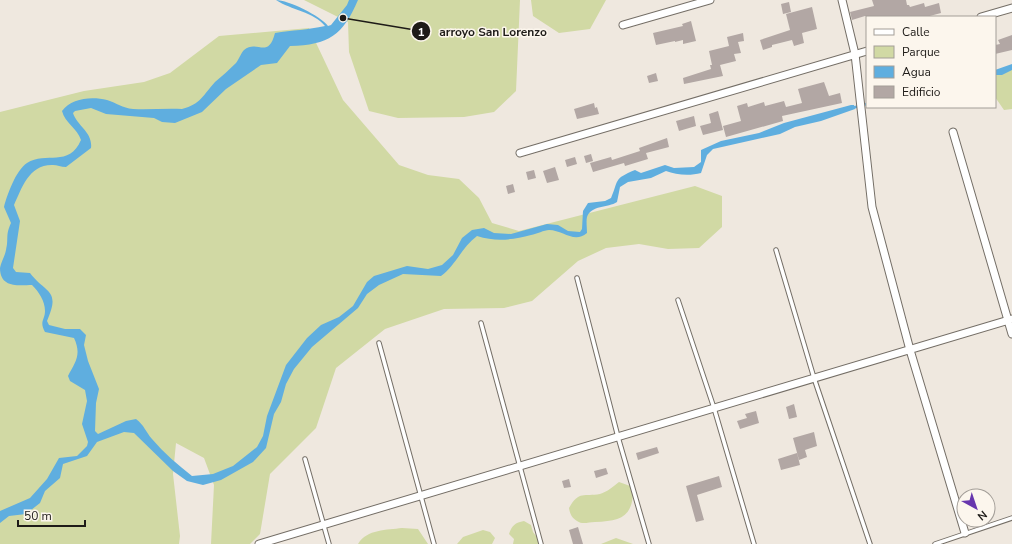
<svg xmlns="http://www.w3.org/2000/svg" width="1012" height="544" viewBox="0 0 1012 544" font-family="'Nunito Sans',sans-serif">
<rect width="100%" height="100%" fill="#efe8df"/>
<path fill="#d1d9a4" d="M304,0H520L516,91L494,112L464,117L398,118L369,111L349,52L348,22Z
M531,0H606L590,29L559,33L533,16Z
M309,28L343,100L399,165L428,175L459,179L479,198L492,223L519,231L695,186L722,196V227L699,248L668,249L639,244L606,248L578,261L532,301L504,308L444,309L385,329L336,368L316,428L270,474L260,534L250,544H211L214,485L204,458L176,443L173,474L180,536L179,544H0V112L84,91L144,82L170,73L219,36Z
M1012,67V109L1004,110L995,97V71Z
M619,482L633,487C634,517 621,521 595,522C588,522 583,525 577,521C572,518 570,514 569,508C579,490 584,497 600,494C607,492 614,486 619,482Z
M524,521L531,525L533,532L542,544H513L514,539L509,534C512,525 515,523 524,521Z
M402,528L418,529L428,544H358C367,529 387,530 402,528Z
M483,530L490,532L495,538L492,544H457L463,537Z
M616,538L633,544H601Z"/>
<path fill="#5faedf" d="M276,0C288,0 321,16 328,26L331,25L347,5L349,0H358C343,35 329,45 290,46L277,63L261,65L226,89L202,112L175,123L162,122L154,118L106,114L91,108L75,111L73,113C77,126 93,132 91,148L66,167C61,167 57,165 53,165C29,164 22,188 14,205L20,221L13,268L16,272L30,273C46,294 61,289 47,321L49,325L65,329H80L86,335L84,345L88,361L99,389L96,403L95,431L98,434L126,421L136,419C144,425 146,432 152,439C164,453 178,465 192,476L213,474L233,466L257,447L263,436L267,416L286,365L307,338L321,325L339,317L353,306L367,282L374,276L407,266L428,269L442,265L453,255L462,238L472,230L484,228L494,233L511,234L547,224L558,225L568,231L580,232L582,229L583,211L588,203L605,201L611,198C619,180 613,179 635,170L641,173L665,165L674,168L694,167L701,162V150L721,141L759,133L784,123L851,105H854L855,109L821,121L795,127L780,134L713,149L707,155L701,173C690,176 676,175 666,171L651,178L628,182L620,187L617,202C608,208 591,205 587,217C586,221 587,228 587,233C574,244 563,230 549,230C544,230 537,234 531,235C512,240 496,242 477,236C462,247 456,265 441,276L403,274L379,285L367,294L358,308L312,347L294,369L286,384L281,402L274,414L266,448L253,462L221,480L203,485L187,481L173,471L134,433L124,432L97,442L87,456L63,464L60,478L45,491L40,503L26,514L9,516L0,523V511L30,498L47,479L59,458L77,456L87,446L88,442L82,424L87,401L85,390L70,381L68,376C75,362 82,355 74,338L45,332C39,321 45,320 45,311C45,301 39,292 32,285C20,285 0,289 0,268C1,262 5,256 6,250C9,238 5,236 11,223L4,207C7,195 16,170 27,163C46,151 69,168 81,140C77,128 65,123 62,111C71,98 92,96 107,100C117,103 122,108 133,109C149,110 166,108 182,109C201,104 203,95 215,82C222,76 229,70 236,63C239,59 241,53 244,50C257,39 268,60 275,33C292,30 308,30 325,26C314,12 291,10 276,0Z
M1012,64V70L1002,75H995V70Z"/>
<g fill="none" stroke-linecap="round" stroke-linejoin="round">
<path stroke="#5faedf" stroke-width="2.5" d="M852,108L867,104"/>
</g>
<path fill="#b2a7a4" d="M872,0H906L907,5H909L910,7L924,3L925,7L939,3L941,13L926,17L865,16L852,20L850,12L874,6Z
M789,2L791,12L783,14L781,4Z
M812,7L817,29L802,33L804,43L794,46L792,40L772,45V47L763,50L760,40L790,30L786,14Z
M691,21L696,41L683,44V40L675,42V41L656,45L653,33L683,26L682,24Z
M743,33L744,41L738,42L741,53L734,54L736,61L720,65L723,76L684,84L683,78L711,69L710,65H712L709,51L729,46L727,37Z
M1012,35V50L995,54V45L1000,44L998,40Z
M656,73L658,81L649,83L647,76Z
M824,82L829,96L840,93L842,103L782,116L783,121L726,137L723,126L741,121L737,106L747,103L748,107L764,102L765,106L784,101L786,107L802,103L798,89Z
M594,103L595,108L597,107L599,114L577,119L574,109Z
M718,111L723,130L703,135L700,126L711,123L709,114Z
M694,116L696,126L679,131L676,121Z
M667,138L669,147L646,153L648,159L625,166L624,163L593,172L590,163L611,157L612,160L640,151L639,148Z
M591,154L593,161L586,163L584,156Z
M575,157L577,164L567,167L565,160Z
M555,167L559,180L547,183L543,171Z
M534,170L536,178L528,180L526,172Z
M513,184L515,192L508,194L506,186Z
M794,404L797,417L789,419L786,407Z
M756,411L759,423L740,429L737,421L747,418L745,414Z
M814,432L817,446L805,450L807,457L799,460L793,438Z
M657,447L659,453L638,460L636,453Z
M797,453L800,465L781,470L778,459Z
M606,468L608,474L596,478L594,471Z
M719,476L722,487L697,495L704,520L696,522L686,486Z
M569,479L571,487L564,488L562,481Z
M578,527L583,544H573L569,530Z"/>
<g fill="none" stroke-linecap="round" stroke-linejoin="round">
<defs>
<path id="service" d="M776,250L814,378L870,544
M577,278L618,437L649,544
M678,300L714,408L754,544
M481,323L541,544
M379,343L434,544
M305,459L329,544
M935,544L1012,518"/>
<path id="minor" d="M842,0L855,54L872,207L910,350L965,533
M981,17L1012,8
M623,25L710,0
M953,132L1012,334
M520,153L867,51
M259,544L1012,319"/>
</defs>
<use href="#service" stroke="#746e66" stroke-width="5.5"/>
<use href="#minor" stroke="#746e66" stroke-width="9"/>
<use href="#service" stroke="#fff" stroke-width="3.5"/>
<use href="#minor" stroke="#fff" stroke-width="7"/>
</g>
<path fill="none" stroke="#1e1b18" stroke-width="1.5" d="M343 18L421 31"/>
<g fill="#1e1b18" stroke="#fcf6ed" stroke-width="1.5">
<circle cx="343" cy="18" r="4"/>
<circle cx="421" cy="31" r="10"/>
</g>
<g font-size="12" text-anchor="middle" font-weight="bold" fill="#fff">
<text x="421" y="36">1</text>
</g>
<g font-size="12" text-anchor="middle" font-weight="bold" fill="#1e1b18" stroke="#fcf6ed" stroke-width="3" stroke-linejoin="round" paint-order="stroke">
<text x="493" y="36">arroyo San Lorenzo</text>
</g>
<rect x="866" y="16" width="130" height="92" fill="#fcf6ed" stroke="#a39e98"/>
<rect x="874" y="29" width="20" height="6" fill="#ffffff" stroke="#a39e98"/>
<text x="902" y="36" font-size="12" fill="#1e1b18">Calle</text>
<rect x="874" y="46" width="20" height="12" fill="#d1d9a4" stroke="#a39e98"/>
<text x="902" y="56" font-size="12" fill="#1e1b18">Parque</text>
<rect x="874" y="66" width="20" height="12" fill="#5faedf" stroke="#a39e98"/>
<text x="902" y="76" font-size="12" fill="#1e1b18">Agua</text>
<rect x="874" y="86" width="20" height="12" fill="#b2a7a4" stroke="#a39e98"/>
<text x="902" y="96" font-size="12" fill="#1e1b18">Edificio</text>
<g transform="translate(976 508) rotate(140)"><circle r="19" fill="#fcf6ed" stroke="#a39e98"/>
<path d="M0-3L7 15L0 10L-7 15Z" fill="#6736ad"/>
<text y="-6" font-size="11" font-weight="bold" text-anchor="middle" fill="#1e1b18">N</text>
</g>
<path d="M18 520v6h67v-6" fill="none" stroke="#1e1b18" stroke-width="2"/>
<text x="24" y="520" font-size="12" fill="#1e1b18" stroke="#fcf6ed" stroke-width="3" paint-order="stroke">50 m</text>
</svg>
